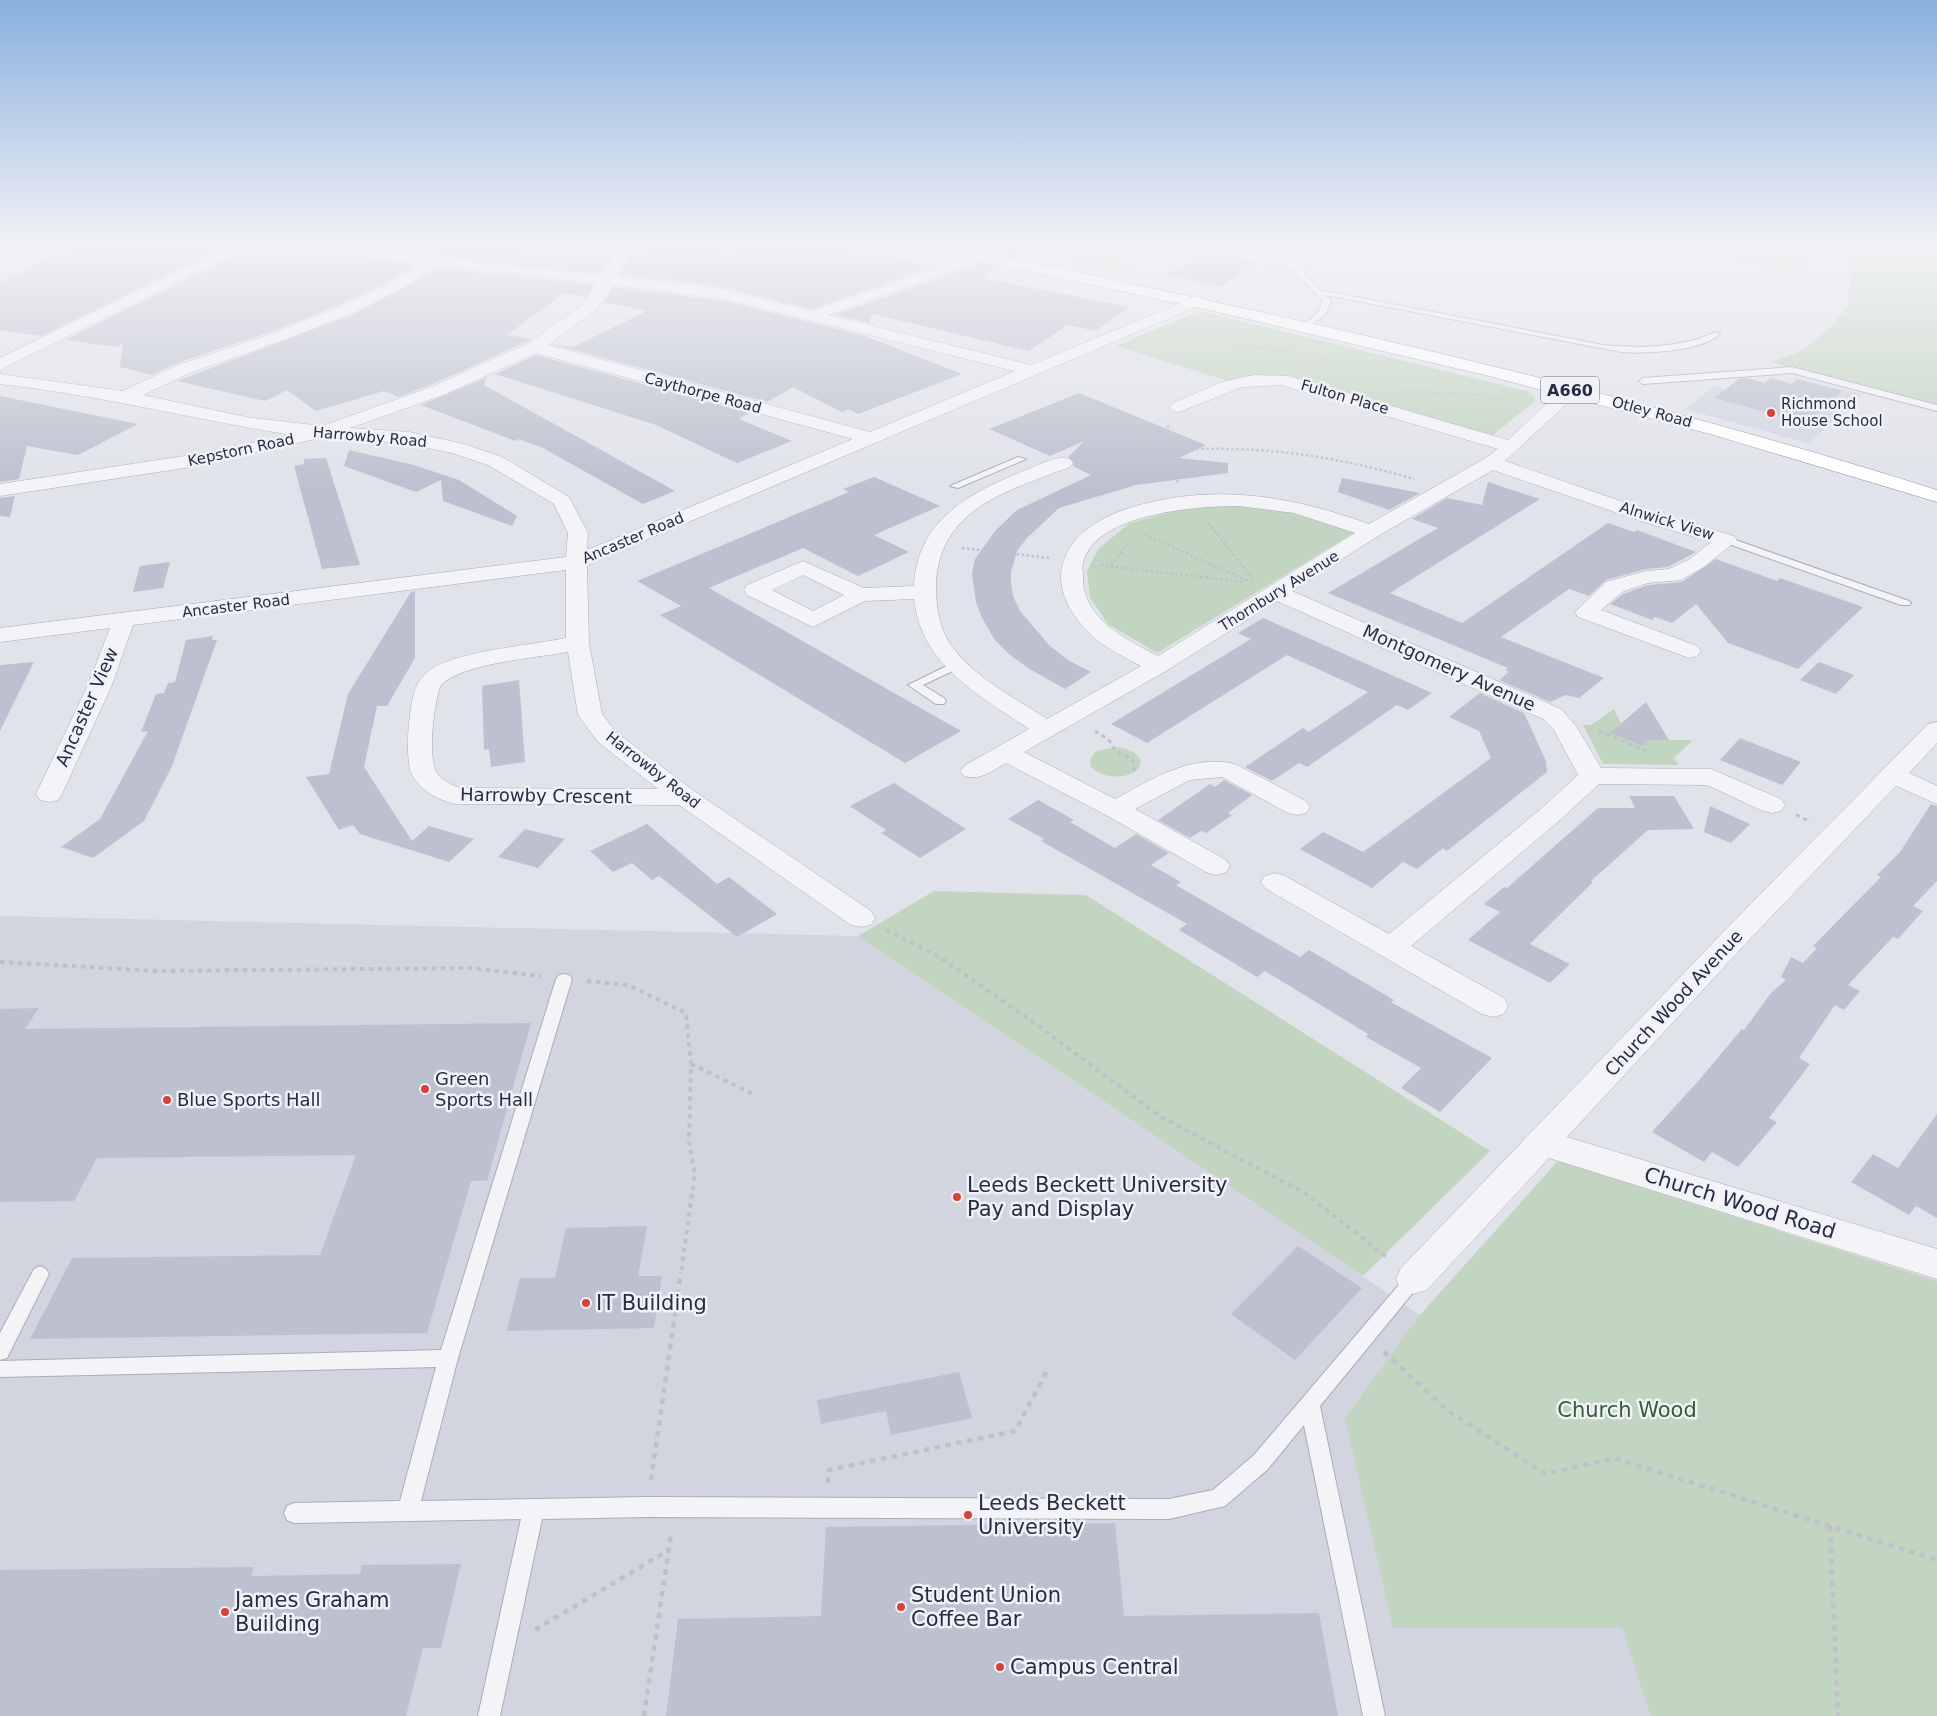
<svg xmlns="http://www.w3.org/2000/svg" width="1937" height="1716" viewBox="0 0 1937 1716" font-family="'DejaVu Sans',sans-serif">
<rect width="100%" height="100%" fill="#e1e3ea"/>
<path fill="#d2d5e0" d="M1742,377L1765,383L1771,378L1791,384L1797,379L1863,394L1808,443L1685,409L1714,386L1725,389Z
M0,916L858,936L1420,1315L1558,1161L1937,1281V1716H0Z"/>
<path fill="#c2d5c1" d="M1052,245H1159L1177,249L1174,254L1143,249L1118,260L1139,276L1070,263L1065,260L1078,253Z
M1737,245H1812L1809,260L1803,265L1805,272L1782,271L1731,258Z
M1852,245H1937V404L1770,362L1799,352L1827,331L1848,306Z
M1199,311L1527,391L1535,397V401L1492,436L1303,379L1277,375H1256L1228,381L1116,346Z
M1218,506L1275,508L1355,532L1157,653L1108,624L1090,598L1087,571L1098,549L1130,523L1174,511Z
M1614,709L1621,723L1611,733L1643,746L1650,740H1693L1674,758L1678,765L1603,764L1583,725H1591Z
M1119,747C1169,759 1121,793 1091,767L1090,760L1096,751Z
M934,891L1086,895L1490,1151L1363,1276L858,936Z
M1558,1161L1937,1281V1716H1651L1622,1628H1393L1345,1418L1420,1315Z"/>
<path fill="#bdc0ce" d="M77,245H207L223,247L41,336L0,330V282Z
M366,245H482L563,255L573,249L614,254L602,273L521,266Z
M657,245H712L718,250L726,251L734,250L740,245H828L936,266L811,309L725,287L620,274L632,256Z
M991,245H1029L1030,248L1015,257L983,250Z
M1212,245H1278L1264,256L1211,246Z
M246,250L311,257L312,251L417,265L384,284L341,304L279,329L177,363L152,375L120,367L123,344L116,347L65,340Z
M1202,252L1255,263L1221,287L1166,275L1181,266L1192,265L1193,262L1189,261Z
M982,263L1000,267L983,278L1129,307L1096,331L1068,325L1029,351L872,314L869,323L835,315Z
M440,268L594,285L586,298L564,293L507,335L531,339L528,341L433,384L399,397L384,391L316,411L287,390L265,401L177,381L355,314Z
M613,287L725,301L865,336L962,374L858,414L849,409L842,412L793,387L767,402L552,344L573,347L647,311L604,302Z
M536,355L749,413L739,419L792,441L737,463L656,425L495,374Z
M487,377L484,385L675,491L643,504L543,448L519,439L515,441L421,405Z
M1748,378L1765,383L1771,378L1791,384L1797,379L1843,391L1806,423L1714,398L1739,379Z
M1079,393L1206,445L1179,458L1228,463V473L1136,485L1059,508L1027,538L1017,551L1011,572V582L1013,596L1020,611L1050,646L1068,660L1091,672L1065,689L1028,668L1009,654L994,639L981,616L976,602L972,573L975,559L995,531L1017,510L1091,475L1073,466L1074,462L1068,457L1084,441L1050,456L989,429Z
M0,396L138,424L78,455L27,446L19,479L0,482Z
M349,450L414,465L459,480L517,516L512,526L443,501L441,480L416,492L344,466Z
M326,458L360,565L322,569L294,466L304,464V459Z
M874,477L940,506L874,535L909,552L858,576L803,548L709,588L961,731L905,763L660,615L681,606L637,581L849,492L843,489Z
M1342,478L1420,493L1389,510L1338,492Z
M1488,482L1540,499L1390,593L1462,623L1608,523L1634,532L1637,530L1696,552L1668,567L1646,569L1606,580L1589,596L1569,589L1501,637L1604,678L1579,698L1566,695L1550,702L1499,680L1509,672L1505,670L1508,668L1328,593L1438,528L1412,519L1447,498L1482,505Z
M15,496L10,517L0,516V498Z
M1716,559L1777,581L1780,578L1863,607L1798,669L1728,643L1696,604L1672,623L1655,617L1652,620L1610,604L1623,594L1648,585L1682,582Z
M170,562L163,588L133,592L140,566Z
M415,591V658L387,706H377L364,767L412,841L429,826L474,839L449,862L360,834L353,825L339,830L306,777L329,774L348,694L411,592Z
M1263,618L1432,693L1408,710L1397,705L1307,767L1299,763L1272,781L1245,767L1303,728L1309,732L1368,692L1287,655L1147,743L1111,724L1251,639L1238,633Z
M213,636L212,640H217L172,766L144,821L93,858L61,847L100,819L148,731L141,732L156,694L164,693L168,683L175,682L186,640Z
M34,662L0,731V665Z
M1819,662L1854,675L1836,694L1800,680Z
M519,680L525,762L491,767L489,749L484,750L482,686Z
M1480,693L1524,713L1546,761L1547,772L1447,851L1443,848L1417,869L1403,862L1372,888L1300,849L1323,832L1363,852L1491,758L1479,731L1449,717Z
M1646,702L1669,740H1650L1643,746L1610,733Z
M1740,738L1760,746L1801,762L1782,785L1720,760Z
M1224,780L1252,795L1228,813L1232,815L1206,833L1201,831L1190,838L1158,820L1210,784L1215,787Z
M894,783L966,829L920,858L881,833L886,830L850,806Z
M1629,796H1674L1694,829L1648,830L1591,881L1593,882L1530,944L1570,964L1550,983L1468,940L1500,912L1484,904L1504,887L1507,888L1598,808H1635Z
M1038,800L1074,820L1070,822L1115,848L1136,834L1169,853L1151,865L1181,882L1176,885L1300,957L1309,950L1394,1000L1391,1002L1492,1058L1440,1112L1401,1088L1421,1068L1366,1037L1368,1034L1265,971L1257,977L1179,930L1187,924L1041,841L1044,839L1008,819Z
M1931,804L1937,806V881L1913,906L1923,911L1898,939L1893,937L1848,985L1860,991L1844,1010L1835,1005L1799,1058L1810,1064L1769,1118L1777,1122L1758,1144L1738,1167L1712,1152L1704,1162L1652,1132L1700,1079L1742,1029L1744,1030L1771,993L1786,980L1781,977L1791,957L1803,963L1817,948L1813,946L1881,877L1877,875L1900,852Z
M1710,806L1750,824L1731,843L1704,832Z
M647,824L717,884L729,877L777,914L737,937L659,876L652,880L632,863L613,872L590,851Z
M525,829L565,839L538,868L498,857Z
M39,1008L25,1029L531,1023L487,1181H471L427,1333L30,1339L72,1258L320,1255L356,1155L97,1158L74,1201L0,1202V1009Z
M1937,1114V1218L1916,1206L1909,1215L1851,1182L1873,1154L1898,1168Z
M647,1226L638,1276H662L654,1328L507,1331L520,1278H555L566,1228Z
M1298,1246L1362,1288L1295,1360L1231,1314Z
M959,1372L972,1418L891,1435L886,1411L821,1424L817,1400Z
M1115,1523L1124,1616L1319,1613L1338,1716H666L678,1619L821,1616L826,1527Z
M461,1564L441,1648H423L406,1716H0V1570L254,1567L251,1576L360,1574L362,1565Z"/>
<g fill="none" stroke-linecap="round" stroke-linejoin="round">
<defs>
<path id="lane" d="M532,245H552L554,247L550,249Z
M1094,245H1110L1191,263L1187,265Z
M1176,245H1193L1301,265L1327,245H1335L1302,271L1320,290L1603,345C1634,348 1667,348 1698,339C1704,337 1710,334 1716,332L1720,334C1703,351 1645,354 1622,352L1326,295L1331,301L1326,314L1307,328L1303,326L1319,311L1323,301L1295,273L1296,269Z
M1792,367L1937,405V411L1792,373L1643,384L1639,381L1643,378Z
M1018,457L1026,459L958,488L950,486Z
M1727,537L1909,601L1911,603L1909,605H1901L1723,542V538Z
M957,661L961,663V667L923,685L944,698L946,701L944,704H936L908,685Z
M564,974L569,975L572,979L458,1358L421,1501L647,1497L1169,1499L1213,1490L1254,1455L1408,1274L1414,1271L1420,1274L1423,1279L1420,1284L1320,1406L1385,1716H1363L1304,1425L1268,1469L1225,1506L1169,1519L647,1517L542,1519L500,1716H478L521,1519L294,1523L287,1520L284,1513L287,1506L294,1503L400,1501L436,1367L0,1377V1361L441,1350L556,979L559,975Z
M40,1266L46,1269L49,1274L7,1358L0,1360V1333L34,1269Z"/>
<path id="street" d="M22,245H42L0,265V256Z
M232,245H251L0,370V358Z
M306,245H349L521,268L603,275L622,245H636L617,276L725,289L811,311L980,253L987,257L985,260L828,315L1031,365L1193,298L1198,296L1206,301L1203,304L587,565L589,643L602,714L616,732L694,791L871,911L875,918L871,925L861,927L851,925L679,805L455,804C438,800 421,791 412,775C404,760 409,700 417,685C421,678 426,672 433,668C461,651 532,645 566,638V570L133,625L112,685L62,794L58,800L49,802L40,800L36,794L88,685L110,628L0,642V628L566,557L568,533L554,504L488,465L452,453L409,444L324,437L191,467L0,496V484L191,455L291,435C194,419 98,395 0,384V374L123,391L178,365L280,331L342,306L385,286L423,264L313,249ZM440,266L597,283L584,304L529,343L434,386L322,426L246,417L143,395L190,373L292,337L354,312L395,292ZM612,285L725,299L1015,371L870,432L548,345L596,310ZM536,353L853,439L587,550L588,533L569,497L502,457L464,444L409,432L350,428L446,394ZM568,652L578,715L598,742L658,789L459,788C452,785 442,780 437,773C427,758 434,702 441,685C463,663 536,658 568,652Z
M714,245H738C733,251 719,251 714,245Z
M1254,375L1288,376L1508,440L1564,387H1576L1579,391L1576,395L1505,461L1652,512L1734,536L1737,540L1704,567L1681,580L1648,583L1622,592L1601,610L1697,646L1701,651L1697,656L1689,658L1578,617L1575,612L1606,582L1646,571L1669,569L1690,559L1711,542L1638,520L1493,470L1378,536L1292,591L1561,709L1576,726L1601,768L1711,769L1781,799L1785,805L1781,811L1772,813L1763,811L1707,785L1599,784L1560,820L1411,946L1504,998L1508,1006L1504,1014L1493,1017L1482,1014L1265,888L1261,882L1265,876L1275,873L1285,876L1389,934L1542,808L1578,775L1554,730L1543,719L1277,601L1166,671L1024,752L1115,799C1151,780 1192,753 1235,764L1306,801L1310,807L1306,813L1297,815L1288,813L1222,777L1190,780L1135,809L1226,860L1230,866L1226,872L1216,875L1206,872L1106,815L1006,763C992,771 980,781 964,776L960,771L964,766L1029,729C979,695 921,665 914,599L865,601L813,627L747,595L744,590L747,585L803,561L864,588L914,586C917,519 971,492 1026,470C1039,465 1056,455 1070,459L1073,463L1070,467C1009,490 937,509 936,587C936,608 940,631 953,648C977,679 1015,698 1047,719L1141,666C1126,658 1112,651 1098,641C1080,626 1061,602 1061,577C1063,516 1150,499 1198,495C1259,491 1313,504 1369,524L1484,459L1498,449L1281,385L1242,387L1179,412L1173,411L1170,407L1173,403L1222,382ZM1238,506L1294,513L1355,533L1158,656C1127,640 1083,619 1083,578C1083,573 1082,567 1083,563C1095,513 1198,506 1238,506ZM803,575L844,595L813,611L772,590Z
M1937,722V743L1909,773L1937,786V804L1896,786L1750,939L1567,1137L1937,1249V1279L1549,1158L1427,1290L1414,1294L1401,1290L1396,1279L1401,1268L1730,925L1928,724Z"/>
<path id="highway" d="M918,245H948C1280,314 1613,387 1937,490V502L1710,434L1489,376L1209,310L925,249Z"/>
</defs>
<use href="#lane" stroke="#aaacb8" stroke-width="2"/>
<use href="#street" stroke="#aaacb8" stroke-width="1"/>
<use href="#highway" stroke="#878ca2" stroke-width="1"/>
<path stroke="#bfc0c9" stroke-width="2" stroke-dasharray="2.5 2.5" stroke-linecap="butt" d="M1213,328L1220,339L1232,344L1325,357L1333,362L1338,372
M1403,391L1494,396
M1492,398L1516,402"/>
<path stroke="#bfc0c9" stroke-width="2.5" stroke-dasharray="2.5 2.5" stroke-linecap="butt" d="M1169,426L1145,438L1178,482
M1087,461C1202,440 1302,446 1414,479
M1208,523L1253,579
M1145,535L1249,581
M962,548L1050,558
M1101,565L1243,582
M1111,565L1131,541"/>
<path stroke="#bfc0c9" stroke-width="3" stroke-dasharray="4 4" stroke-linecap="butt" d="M1095,731L1108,739L1116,751L1133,760L1134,771
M1599,731L1646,751
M1796,815L1811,822"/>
<path stroke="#bfc0c9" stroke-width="4" stroke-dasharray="4.5 4.5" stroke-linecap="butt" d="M886,930L941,958L1033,1022L1161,1117L1305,1193L1388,1258
M0,962L158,971L471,968L541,976
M587,981L628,985L686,1013L691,1064L689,1142L695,1173L681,1273
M691,1064L753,1094"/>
<path stroke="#bfc0c9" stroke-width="4.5" stroke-dasharray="5.5 5.5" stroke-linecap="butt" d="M1384,1352L1447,1410L1545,1474L1614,1458L1937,1560
M651,1480L681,1272
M828,1483L829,1470L1015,1431L1047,1371
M1830,1526L1838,1716
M535,1630L669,1550
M644,1716L671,1534"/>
<use href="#lane" fill="#f4f4f8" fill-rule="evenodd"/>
<use href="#street" fill="#f4f4f8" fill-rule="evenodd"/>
<use href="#highway" fill="#fff" fill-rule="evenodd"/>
</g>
<linearGradient id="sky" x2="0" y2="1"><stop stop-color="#88b0dd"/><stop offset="0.5" stop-color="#f2f2f6"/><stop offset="1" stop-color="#f2f2f6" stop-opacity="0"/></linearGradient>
<rect width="1937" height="486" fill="url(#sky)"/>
<g fill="#d9423c" stroke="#f0f2f8" stroke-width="2">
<circle cx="1771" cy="413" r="5"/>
<circle cx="425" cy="1089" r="5"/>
<circle cx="167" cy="1100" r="5"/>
<circle cx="957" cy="1197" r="5"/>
<circle cx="586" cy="1303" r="5"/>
<circle cx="968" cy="1515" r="5"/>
<circle cx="901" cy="1607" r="5"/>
<circle cx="225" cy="1612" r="5"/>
<circle cx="1000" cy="1667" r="5"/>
</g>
<g text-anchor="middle" stroke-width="5" stroke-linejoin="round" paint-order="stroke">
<g font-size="15" fill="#282d43" stroke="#f0f2f8">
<text transform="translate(703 393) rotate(15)" y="5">Caythorpe Road</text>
<text transform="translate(1345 397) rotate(16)" y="5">Fulton Place</text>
<text transform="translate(1652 412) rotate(15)" y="5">Otley Road</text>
<text transform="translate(370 437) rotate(5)" y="5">Harrowby Road</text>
<text transform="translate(241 450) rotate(-12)" y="5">Kepstorn Road</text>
<text transform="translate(1667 521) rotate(17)" y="5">Alnwick View</text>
<text transform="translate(633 538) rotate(-23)" y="5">Ancaster Road</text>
<text transform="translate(1279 591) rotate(-32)" y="5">Thornbury Avenue</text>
<text transform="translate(236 606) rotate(-7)" y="5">Ancaster Road</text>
<text transform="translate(653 770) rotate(38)" y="5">Harrowby Road</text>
</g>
<g font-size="15" fill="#282d43" stroke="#f0f2f8" text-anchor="start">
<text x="1781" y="409">Richmond<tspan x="1781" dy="17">House School</tspan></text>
</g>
<rect fill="#f0f2f8" stroke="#646879" stroke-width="1" x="1541" y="376.5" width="58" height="27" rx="4"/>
<g font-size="16" font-weight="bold" fill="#282d43">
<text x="1570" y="396">A660</text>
</g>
<g font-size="18" fill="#282d43" stroke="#f0f2f8">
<text transform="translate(1449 668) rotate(24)" y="6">Montgomery Avenue</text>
<text transform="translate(87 707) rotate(-66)" y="6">Ancaster View</text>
<text transform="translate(546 796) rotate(1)" y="6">Harrowby Crescent</text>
<text transform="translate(1674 1003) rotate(-47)" y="6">Church Wood Avenue</text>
</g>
<g font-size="18" fill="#282d43" stroke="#f0f2f8" text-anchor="start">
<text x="435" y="1085">Green<tspan x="435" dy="21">Sports Hall</tspan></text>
<text x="177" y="1106">Blue Sports Hall</text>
</g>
<g font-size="21" fill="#282d43" stroke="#f0f2f8" text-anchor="start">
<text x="967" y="1192">Leeds Beckett University<tspan x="967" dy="24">Pay and Display</tspan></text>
<text x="596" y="1310">IT Building</text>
<text x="978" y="1510">Leeds Beckett<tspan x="978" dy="24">University</tspan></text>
<text x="911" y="1602">Student Union<tspan x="911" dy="24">Coffee Bar</tspan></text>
<text x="235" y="1607">James Graham<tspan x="235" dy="24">Building</tspan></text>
<text x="1010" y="1674">Campus Central</text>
</g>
<g font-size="21" fill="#282d43" stroke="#f0f2f8">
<text transform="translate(1740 1203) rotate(17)" y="7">Church Wood Road</text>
</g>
<g font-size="21" fill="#346034" stroke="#f0f2f8">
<text x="1627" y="1417">Church Wood</text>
</g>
</g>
</svg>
